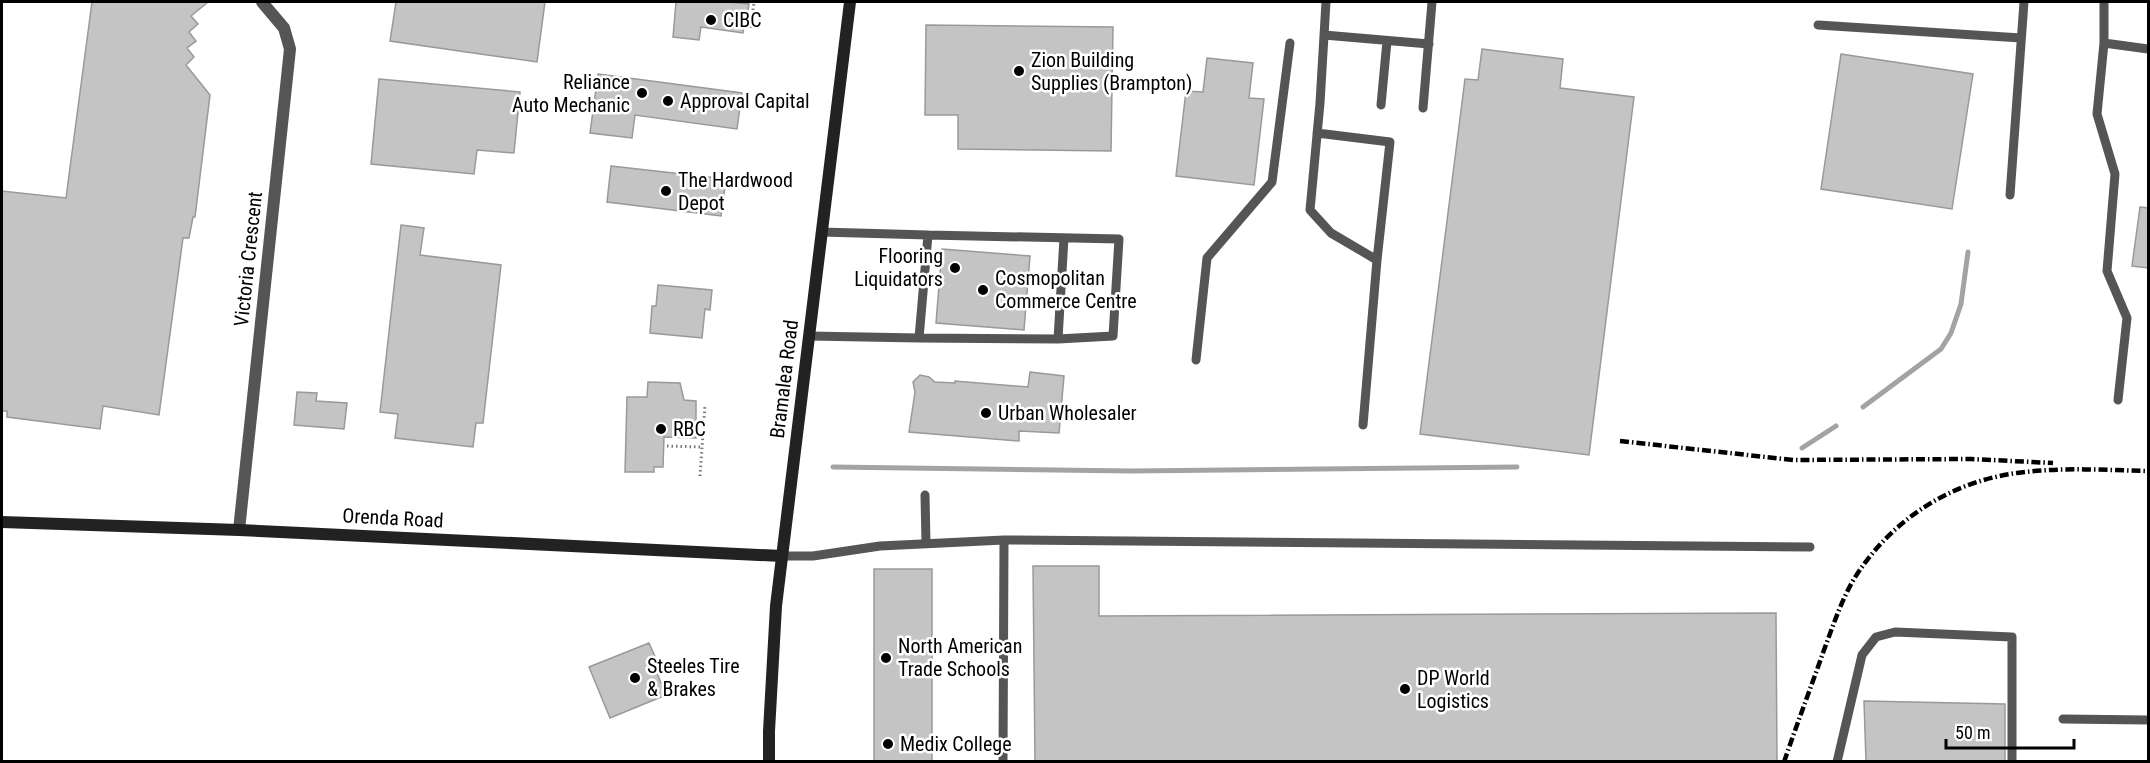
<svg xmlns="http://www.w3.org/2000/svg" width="2150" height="763" viewBox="0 0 2150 763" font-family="'Roboto Condensed',sans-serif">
<rect width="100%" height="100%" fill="#fff"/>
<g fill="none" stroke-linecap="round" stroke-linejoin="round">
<path stroke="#a3a3a3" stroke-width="5" d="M1863,407L1941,349L1951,333L1961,304L1968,252
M1802,448L1836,426
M833,467L1132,471L1517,467"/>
</g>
<path fill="#c4c4c4" stroke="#999" stroke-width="1.5" d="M92,2H208L191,16L198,24L189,32L196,41L187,48L194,57L186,65L210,95L195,217H193L189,238H183L159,415L103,406L100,429L7,417V411H2V191L66,198Z
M396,2H545L537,62L390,41Z
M676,2H728L749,4L746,24H744L743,33L701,27L699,40L673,37Z
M926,25L1113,27L1111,151L958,149V115H925Z
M1482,49L1563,59L1560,88L1634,97L1589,455L1420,434L1465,79L1478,80Z
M1841,54L1973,74L1952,209L1821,189Z
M1207,58L1253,63L1249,98L1264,99L1254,185L1176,176L1186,91L1203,92Z
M598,74L742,93L737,129L635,115L632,138L590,133Z
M379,79L520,92L514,153L477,150L474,174L371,164Z
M611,166L726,179L721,216L607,202Z
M2140,207L2148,208V268L2132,266Z
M401,225L424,228L420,255L501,265L483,423H476L473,447L395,438L398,414L380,412Z
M942,249L1030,256L1024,330L936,323Z
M658,285L712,290L710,310L705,309L702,338L650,333L652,306H656Z
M1030,372L1064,376L1059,433L1019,431V441L909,432L915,392L913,382L920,375L929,377L935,382L955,383V381L1028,387Z
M648,382L680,383L684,400L696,401V438L664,437L663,467H654V472H625L627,397H647Z
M297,392L317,393L316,401L347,403L344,429L294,425Z
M1033,566H1099V616L1776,613L1777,762H1035Z
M874,569H932V762H874Z
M649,643L657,661L653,663L666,695L610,718L589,667Z
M1864,701L2005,704V762H1866Z"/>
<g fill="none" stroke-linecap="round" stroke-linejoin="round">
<path stroke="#777" stroke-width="3" stroke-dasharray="1.5 3" stroke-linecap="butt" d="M751,28L754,2
M667,446L702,447
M700,476L705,405"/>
<path stroke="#555" stroke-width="9" d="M1326,2L1320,103L1310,210L1331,233L1377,260L1363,425
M2104,2V43L2097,114L2115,174L2107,271L2127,318L2118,400
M1818,25L2021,38
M1324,35L1429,44
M2104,43L2148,49
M1381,105L1387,41
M1423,108L1432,2
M1317,133L1390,142L1377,260
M2010,195L2024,2
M809,336L919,338L928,235L821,232
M919,338L1058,339L1113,336L1119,239L928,235
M1058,339L1064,238
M1196,360L1207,258L1272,182L1290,43
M925,495L926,543
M1004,540L1810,547
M782,556H813L880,546L1004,540L1003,762
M2063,719L2148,720
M1837,762L1862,655L1876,637L1895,632L2012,637V762"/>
<path stroke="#555" stroke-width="12" d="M239,530L290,49L284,28L262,2"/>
<path stroke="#222" stroke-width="12" d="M2,522L239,530L782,556
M769,762V731L776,606L850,2"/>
<path stroke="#000" stroke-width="4.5" stroke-dasharray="9 3 1.5 3" stroke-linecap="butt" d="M1620,441L1793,460L1971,459L2053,463
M1784,762C1797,724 1811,687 1824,650C1833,626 1841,601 1854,579C1890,521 1949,482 2017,473C2060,467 2105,470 2148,471"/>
</g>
<g fill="#000" stroke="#fff" stroke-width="2">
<circle cx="711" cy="20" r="6"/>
<circle cx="1019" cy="71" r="6"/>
<circle cx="642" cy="93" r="6"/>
<circle cx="668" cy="101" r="6"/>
<circle cx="666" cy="191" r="6"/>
<circle cx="955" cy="268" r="6"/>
<circle cx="983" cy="290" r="6"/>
<circle cx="986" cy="413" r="6"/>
<circle cx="661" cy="429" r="6"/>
<circle cx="886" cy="658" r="6"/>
<circle cx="635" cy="678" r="6"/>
<circle cx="1405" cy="689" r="6"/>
<circle cx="888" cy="744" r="6"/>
</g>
<g text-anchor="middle" stroke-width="5" stroke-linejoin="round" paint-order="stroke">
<g font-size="20" fill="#000" stroke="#fff" text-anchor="start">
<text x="723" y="27">CIBC</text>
<text x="1031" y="67">Zion Building<tspan x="1031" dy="23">Supplies (Brampton)</tspan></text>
<text x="630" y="89" text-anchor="end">Reliance<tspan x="630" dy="23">Auto Mechanic</tspan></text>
<text x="680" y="108">Approval Capital</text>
<text x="678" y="187">The Hardwood<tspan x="678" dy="23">Depot</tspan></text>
<text x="943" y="263" text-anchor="end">Flooring<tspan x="943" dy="23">Liquidators</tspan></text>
<text x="995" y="285">Cosmopolitan<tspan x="995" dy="23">Commerce Centre</tspan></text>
<text x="998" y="420">Urban Wholesaler</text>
<text x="673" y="436">RBC</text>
<text x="898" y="653">North American<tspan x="898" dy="23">Trade Schools</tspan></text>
<text x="647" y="673">Steeles Tire<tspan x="647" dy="23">&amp; Brakes</tspan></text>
<text x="1417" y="685">DP World<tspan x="1417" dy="23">Logistics</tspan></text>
<text x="900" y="751">Medix College</text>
</g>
<g font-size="20" fill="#000" stroke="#fff">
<text transform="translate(248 259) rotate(-84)" y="7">Victoria Crescent</text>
<text transform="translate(784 379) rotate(-83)" y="7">Bramalea Road</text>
<text transform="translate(393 518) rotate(3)" y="7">Orenda Road</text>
</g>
</g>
<rect width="2150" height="763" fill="none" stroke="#000000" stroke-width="6"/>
<path d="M1946 739v9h128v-9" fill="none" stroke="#000000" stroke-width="3"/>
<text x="1955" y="739" font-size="18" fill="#000000" stroke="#ffffff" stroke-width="4.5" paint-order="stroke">50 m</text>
</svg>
